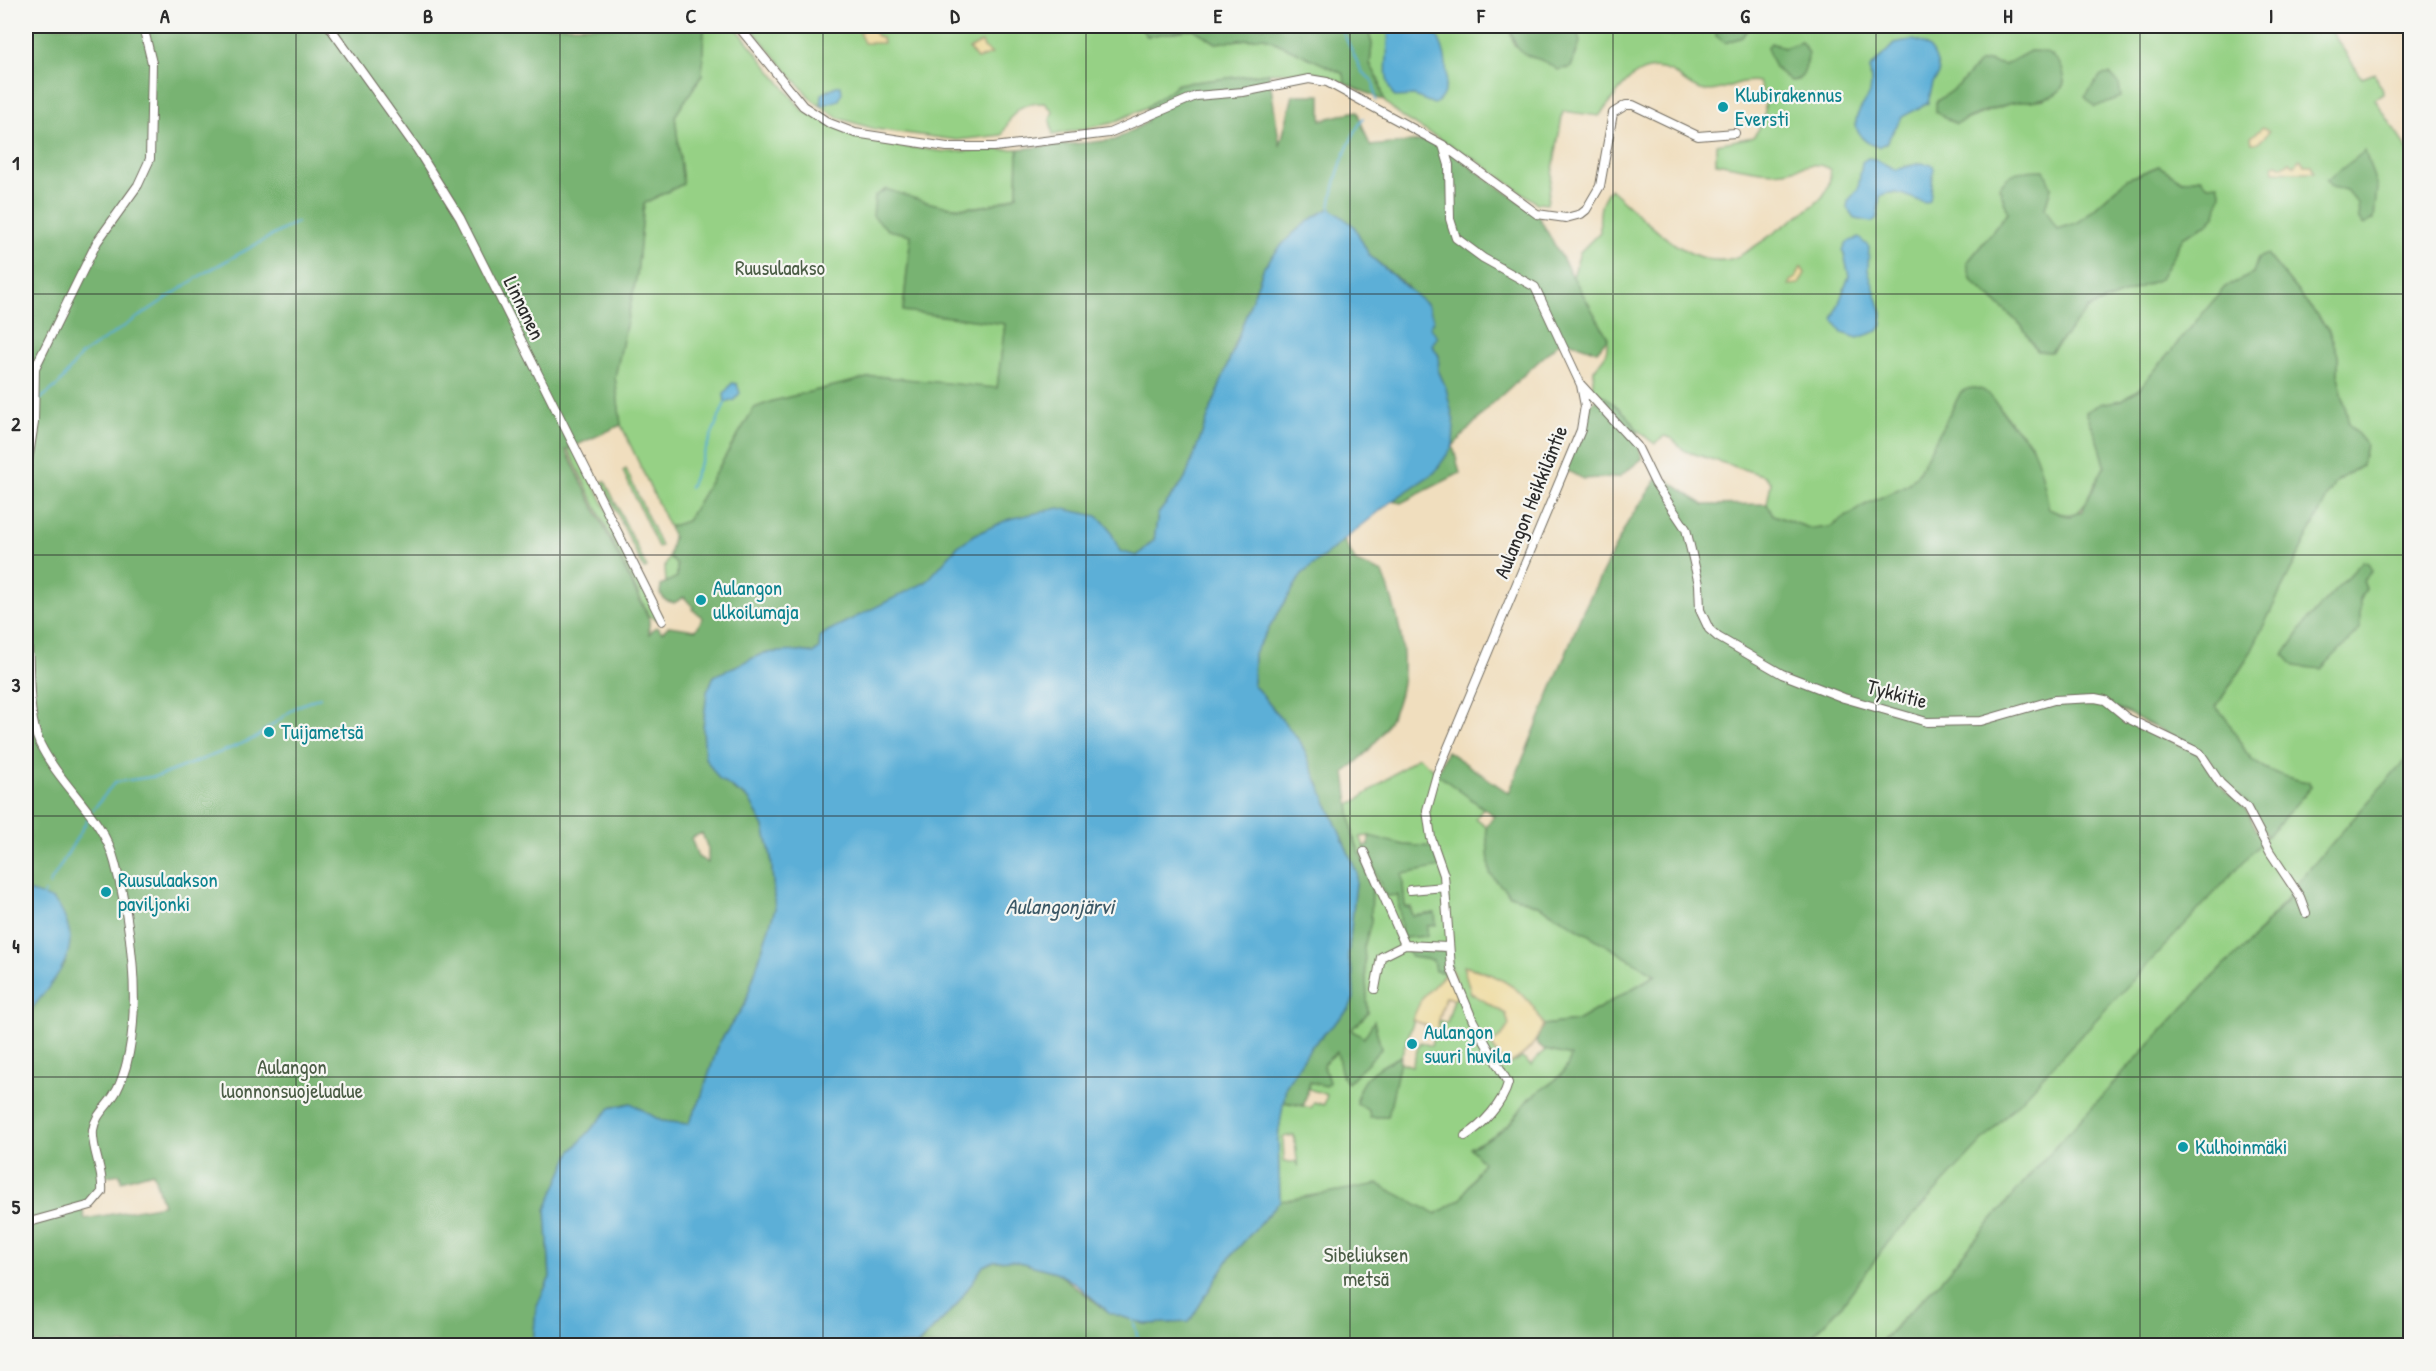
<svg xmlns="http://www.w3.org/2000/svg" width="2436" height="1371" viewBox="0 0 2436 1371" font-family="'Patrick Hand',sans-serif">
<rect width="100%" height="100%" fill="#f6f6f2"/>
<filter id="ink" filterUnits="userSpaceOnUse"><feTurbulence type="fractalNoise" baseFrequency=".0167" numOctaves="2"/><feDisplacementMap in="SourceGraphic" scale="12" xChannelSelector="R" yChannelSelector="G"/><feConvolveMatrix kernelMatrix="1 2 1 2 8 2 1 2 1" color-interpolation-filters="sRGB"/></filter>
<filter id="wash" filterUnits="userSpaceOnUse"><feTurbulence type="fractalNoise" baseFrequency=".008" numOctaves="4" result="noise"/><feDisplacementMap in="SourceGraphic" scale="24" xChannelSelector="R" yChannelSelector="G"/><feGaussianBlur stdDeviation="1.35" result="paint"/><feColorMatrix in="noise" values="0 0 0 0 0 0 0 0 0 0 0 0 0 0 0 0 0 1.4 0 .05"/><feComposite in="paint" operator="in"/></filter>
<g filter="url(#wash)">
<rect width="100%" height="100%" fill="#f0debe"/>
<path fill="#96d185" stroke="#607e58" stroke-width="1.5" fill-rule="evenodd" d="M704,26H735L802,110L855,135L901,146L946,152L1018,149L1017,196C992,207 972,209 945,206L911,234L903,310L1005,323L997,389L875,376L773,401L754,408L687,521L669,527L621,425L615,377L637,274L644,203L683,184L675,116L702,75Z
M749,26H1139L1147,36L1194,29L1216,43L1264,37L1345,74V83L1317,72L1269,73L1178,84L1147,107L1112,123L1053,135L1050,120L1053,111L1045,103C1016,103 1014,111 1002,135L957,140L875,129L838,118L812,100Z
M1367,26H1509L1514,45L1567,69L1571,67L1577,52L1576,26H1662L1666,32H1684L1694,26H1716L1717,36L1747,31L1750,26H2328L2362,78L2375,73L2383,94L2375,99L2410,154V754L2248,944L2207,982L2036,1168L1941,1280L1877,1345H1804L1841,1306L1889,1241L2311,787L2308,782C2290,779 2258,770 2248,755C2236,738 2231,721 2216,707L2247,659L2334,483L2362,465L2366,444L2349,424L2338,376V355L2328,329L2267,254L2258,258L2253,274L2225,287L2139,389L2122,400L2100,404L2086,412L2099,443L2105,465C2101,474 2095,482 2091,491C2083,513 2072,521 2049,509L2031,443L2012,424L1996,402L1961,392L1917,475L1907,485L1863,506L1830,527L1812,529L1773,515L1767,504L1771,483L1765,476L1685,451L1671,438L1664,436L1655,444C1631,428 1618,403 1592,389L1594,370L1606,354L1608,338L1573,277L1580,252L1600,232C1599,215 1599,202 1610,189C1640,214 1690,273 1734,258C1749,253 1780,228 1795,218C1814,205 1832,197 1830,169C1815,159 1799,169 1783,171C1763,174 1736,166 1716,163V144L1753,137C1768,119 1768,102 1759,82C1739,77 1721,95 1701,90C1688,87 1681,76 1669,71C1635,58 1618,94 1599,116L1563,111L1547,204L1537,203L1473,158L1403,118L1384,101L1379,80L1370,64L1372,44ZM1801,42L1798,80H1791L1775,68L1777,44L1783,48ZM2031,51L2064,83L2045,99L2011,103L1957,123L1936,102L1959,85L1980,63L1988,61L2005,65ZM2158,166L2182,181L2200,178L2208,185V224L2184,236L2160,279L2089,308L2051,352L2037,351L2022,326L1972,281L1967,263L2008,212L2051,187L2045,208L2057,229L2079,222L2127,179ZM2368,563L2363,581L2366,589L2337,649L2321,669Z
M575,446L662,621L649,616L568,449Z
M626,469L661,546L658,547L623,471Z
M605,481L647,568L644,569L602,482Z
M669,556L677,565V578L666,583L665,566Z
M1418,757L1483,808L1476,819L1486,827L1490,874L1510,895L1540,906L1657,974L1577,1021L1543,1025C1531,993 1497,972 1463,966L1471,993L1506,1014L1509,1025L1502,1036L1491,1044L1505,1066L1522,1058L1531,1065L1545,1050L1572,1056L1568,1067L1551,1086L1530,1097L1511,1122L1492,1137L1471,1148L1483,1162L1461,1199L1436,1215L1448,1239L1472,1313L1495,1345L917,1346L956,1306L983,1266L994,1261L1012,1260L1056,1272L1110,1313L1144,1324L1190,1322L1230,1257L1280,1201L1278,1137L1283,1102L1311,1108L1314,1102L1324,1105L1327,1095L1309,1089L1310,1082L1326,1086L1329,1082L1323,1064L1338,1052L1342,1076L1348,1083L1381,1049L1374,1022L1364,1039L1351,1030L1368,1013L1364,947L1371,922L1372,882L1353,836L1349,806ZM1369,836L1404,845L1434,847L1439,867L1402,874L1405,907H1411L1412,916L1435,913L1436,925L1427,926V936L1402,938L1398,895L1386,896L1360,837ZM1405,945L1448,947L1451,968L1444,972L1435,971L1434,960L1411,957ZM1451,969L1461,995L1454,999L1447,1023L1438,1020L1431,1046L1420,1042L1412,1066L1399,1062L1388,1117H1370L1369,1111L1357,1103C1357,1076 1380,1067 1401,1056L1422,998ZM1294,1135L1298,1168L1296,1162H1284L1283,1137Z"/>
<path fill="#78b372" stroke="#526f4e" stroke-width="1.5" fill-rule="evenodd" d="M26,26H704L702,75L675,116L683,184L644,203L637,274L615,377L621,425L566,450L649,619V634L656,627L662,632L669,626L696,630L703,618L692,609L693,607L684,597L674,603L665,600L660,593L661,585L677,577V565L669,556L673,537L669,527L687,521L754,408L773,401L875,376L997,388L1005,324L903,311L911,235L888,230L873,216L875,196L886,189C935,205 968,219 1017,195L1018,149L1115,140L1147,122V107L1178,84L1269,73L1280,146L1293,95H1321V120L1357,111L1370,146L1433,140L1537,214L1608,338L1597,351L1563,339L1492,404L1453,446L1460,473L1401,503L1392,501L1435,472L1446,388L1438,370L1439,356L1432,345L1430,326L1406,285L1369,255L1354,226L1264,267L1185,479L1158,514L1154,540L1136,557L1120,551L1108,526L958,546C948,557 938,571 927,581C900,604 852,615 820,637L819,649L814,653L797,651L764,653L714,676L707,692L703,728L705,758L734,790L749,799L764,827L771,856L775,909L745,1004L719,1043L700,1101L688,1124L661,1121L630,1103L610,1108L546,1209L550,1277L536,1308L533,1345H26V1017L65,963L53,900L26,892ZM702,833L708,849V863L698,857L691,838ZM153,1172L163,1205L85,1219L81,1205C97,1202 100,1191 101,1177L120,1174L121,1181Z
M1139,26H1367L1372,44L1370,64L1379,80L1384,101L1345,83L1344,74L1264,37L1216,43L1194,29L1147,36Z
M1509,26H1576L1580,42L1571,67L1558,70C1529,47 1521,69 1509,26Z
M1662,26H1694L1684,32L1671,35Z
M1716,26H1750L1742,37L1725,43L1716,36Z
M1801,42L1809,53C1805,65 1807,80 1791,81L1775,68L1767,48L1771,43L1784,48Z
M2030,51C2042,51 2047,52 2056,59C2060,63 2063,70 2064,76C2068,103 2024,100 2008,104C1991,109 1972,115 1956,124L1936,112V102L1959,85L1979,63L1988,61L2005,65Z
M2110,74L2119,84L2121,97L2095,107L2085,97L2101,75Z
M2365,151L2377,188L2374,219L2364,225L2359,220L2358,204L2346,190L2331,187L2326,181Z
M2159,166L2182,181L2200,178L2208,185L2218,184L2221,194L2216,214L2208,224L2184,236L2160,279L2089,308L2051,352L2037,351L2022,326L1972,281L1967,263L2008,212L1999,187C2012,169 2022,171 2044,170L2051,187L2045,208L2057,229L2079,222L2127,179Z
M2267,254L2328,329L2338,355V376L2349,424L2366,444L2362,465L2334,483L2247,659L2216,707C2231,721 2236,738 2248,755C2259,770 2290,779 2308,782L2311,787L2267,837L2250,806L2222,781L2211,762L2197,748L2117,708L2126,719L2199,754L2220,785L2245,808L2263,841L1889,1241L1841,1306L1804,1345L917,1346L956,1306L983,1266L994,1261L1012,1260L1056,1272L1110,1313L1133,1320L1145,1324L1189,1322L1230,1257L1280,1201L1378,1184L1436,1214L1461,1199L1483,1162L1470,1148C1485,1140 1501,1133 1513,1120C1519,1113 1523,1104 1530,1098C1546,1084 1564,1081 1571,1056L1545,1050L1536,1042L1543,1025L1577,1021L1656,975L1540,906L1510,895L1490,874L1486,827L1494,816L1437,774L1447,751L1509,793L1583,611L1629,520L1660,475L1704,505L1767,504L1773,515L1812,529L1830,527L1863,506L1907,485L1917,475L1961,392C1987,377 1998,408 2012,425C2018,432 2027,437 2031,445C2041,464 2045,488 2049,509L2060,514L2071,516L2082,511L2105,465L2099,443L2086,412L2100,404L2122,400L2139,389L2225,287L2253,274L2258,258Z
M1604,396C1616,406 1632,416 1637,431C1640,443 1635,443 1643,458L1619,477L1583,479L1564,469L1581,430L1585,406Z
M1344,540L1356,562L1383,573C1413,653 1417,715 1345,772L1353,836L1372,882L1371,922L1364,947L1368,1013L1351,1030L1364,1038L1374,1021L1381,1049L1348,1083L1342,1076L1337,1052L1323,1064L1329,1082L1326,1086L1310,1082L1304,1105L1283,1102L1286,1086L1311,1047L1349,1009L1353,975L1348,957L1357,873L1301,743L1253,684L1254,653L1302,574Z
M2363,561L2368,563L2372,571L2363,581L2366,589L2360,599V629L2321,669L2294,666L2284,655L2309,618Z
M2410,754V1345L1877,1346L1941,1280L2036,1168L2207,982L2248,944L2289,898L2298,882Z
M1369,836L1404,845L1434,847L1441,867L1402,874L1405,907H1409L1412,916L1435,913L1436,925L1427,926V936L1402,938L1398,895L1386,896L1364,846H1369Z
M1405,945L1448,947L1451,968L1444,972L1435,971L1433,960L1411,957Z
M1401,1056L1388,1117H1370L1369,1111L1357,1103C1357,1076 1380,1067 1401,1056Z"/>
<path fill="#eeda9e" stroke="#8c8264" stroke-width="1.5" d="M870,26L877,36L882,38L883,43H864L859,32Z
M982,42L984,48L992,54L977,59L969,49Z
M2263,127L2269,131C2267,136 2258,144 2252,143L2251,137Z
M2300,159L2305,165H2311L2314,172C2300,172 2289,172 2274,171L2273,166L2277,163L2283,166L2289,162L2294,166Z
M1801,267L1805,273L1799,284L1789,285L1790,281L1796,278Z
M1463,966C1497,974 1530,991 1543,1025C1535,1046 1525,1056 1505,1066L1491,1044L1502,1036L1509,1025L1506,1014L1471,993Z
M1451,968L1461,995L1454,999L1445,997L1436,1032L1425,1029L1426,1025L1412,1020L1422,998Z"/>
<path fill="#5bafd7" stroke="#436d81" stroke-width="1.5" d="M1386,26H1426C1431,29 1436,33 1439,39C1447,55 1453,95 1434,104L1414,96L1395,97C1377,76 1394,41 1386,26Z
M1914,40C1932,45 1937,56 1939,74L1933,83L1928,103L1902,117L1886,143L1878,147C1860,142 1849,126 1861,108C1864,102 1869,98 1870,92C1872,84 1870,76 1870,68L1894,44Z
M836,86H841L842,93L839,100L821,106L822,94Z
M1868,158L1875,159L1896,170L1920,163L1931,164L1934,168L1930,201L1925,203C1911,199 1894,186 1880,197L1877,218L1872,222L1855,219L1847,208L1848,201L1858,189L1862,162Z
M1330,208L1354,226L1369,255L1427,305L1434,319L1430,327L1437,337L1432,345L1439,356L1438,370L1446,388L1454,422L1453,446L1435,472L1392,501L1302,574L1254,653L1253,684L1301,743L1357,873L1348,957L1353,975L1354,998L1349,1009L1311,1047L1286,1086L1278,1137L1280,1201L1230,1257L1189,1322L1144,1324L1133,1320L1110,1313L1075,1283L1056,1272L1012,1260L994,1261L983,1266L956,1306L917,1345H533L536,1308L550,1277L546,1209L571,1152L610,1108L631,1103L661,1121L688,1124L700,1101L719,1043L745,1004L775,909L771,856L764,827L749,799L719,779L705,758L703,728L707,692L714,676L764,653L797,651L814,653L819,649L820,637L828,631L926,582L958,546L974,535L1009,519L1059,508L1097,516L1108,526L1120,551L1137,556L1154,540L1158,514L1185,479L1264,267C1283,241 1301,223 1330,208Z
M1859,238L1869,247L1868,270L1882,313V325L1878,331L1858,338L1842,333L1833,319L1849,276L1843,250L1847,242Z
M732,383L737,384L740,393L734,400L725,403L724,394Z
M28,891C36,894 47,896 54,901C60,906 63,913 66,921C82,957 46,988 26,1017V892Z"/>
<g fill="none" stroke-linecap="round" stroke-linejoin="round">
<path stroke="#5bafd7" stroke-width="2" d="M1340,26L1362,72L1373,81L1376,101
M1330,208C1335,174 1345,147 1363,118
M38,401L59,384L81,355L206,272L297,222
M26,411L31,407
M690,487L725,403
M93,810L115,782L159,776L224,751L255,738L296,707L320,697
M49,885L88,819
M42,897L45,892
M1133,1320L1140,1346"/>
</g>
</g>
<g filter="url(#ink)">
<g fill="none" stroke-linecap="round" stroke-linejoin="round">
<defs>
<path id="minor" d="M329,26L417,149L460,218L662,621
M738,26L803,106L829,123L855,133L947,147H994L1109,133L1196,96L1243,92L1309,79L1327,82L1443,145L1449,165L1450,219L1456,238L1483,258L1535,287L1581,385L1585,406L1581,430L1437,774L1427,810L1431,838L1444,875L1451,968L1473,1021L1508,1083C1503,1103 1482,1126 1465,1136
M1443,145L1537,214L1566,218L1581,214L1586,210L1600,186L1613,113L1626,105H1633L1698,136L1735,133
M1582,386L1637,446L1655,483L1686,529L1699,584L1700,610L1709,629L1718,637L1782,674L1844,698L1927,722L1981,721L2054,700L2095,698L2105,700L2127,718L2200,753L2220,783L2247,808L2270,852L2300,897L2306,913
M26,474L34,423L35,368L97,242L138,185L150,159L152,63L143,26
M26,627C32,662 25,712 40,744C61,787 103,816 115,863C131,922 142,1006 126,1066C123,1076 120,1087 114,1095C107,1107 95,1115 93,1130C91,1149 104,1170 102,1192L91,1205L26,1223
M1364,852L1405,945L1448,947
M1410,890L1445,887
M1375,989L1381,957L1405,945"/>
</defs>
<use href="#minor" stroke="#706a5e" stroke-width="10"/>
<use href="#minor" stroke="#fff" stroke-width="8"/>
</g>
</g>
<path fill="none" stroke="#2b2b2b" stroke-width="1.5" stroke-opacity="0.55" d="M296,26V1346M560,26V1346M823,26V1346M1086,26V1346M1350,26V1346M1613,26V1346M1876,26V1346M2140,26V1346M26,294H2410M26,555H2410M26,816H2410M26,1077H2410"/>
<g fill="#0f9aa8" stroke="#f6f6f2" stroke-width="2">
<circle cx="1723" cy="107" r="6"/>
<circle cx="701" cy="600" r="6"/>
<circle cx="269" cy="732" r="6"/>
<circle cx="106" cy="892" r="6"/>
<circle cx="1412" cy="1044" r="6"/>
<circle cx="2183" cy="1147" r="6"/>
</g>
<g text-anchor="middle" stroke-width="4.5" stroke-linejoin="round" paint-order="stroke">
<g font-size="21" fill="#0d838f" stroke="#f6f6f2" text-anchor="start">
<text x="1735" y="102">Klubirakennus<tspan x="1735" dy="24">Eversti</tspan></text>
<text x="713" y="595">Aulangon<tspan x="713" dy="24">ulkoilumaja</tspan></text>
<text x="281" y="739">Tuijametsä</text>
<text x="118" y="887">Ruusulaakson<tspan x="118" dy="24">paviljonki</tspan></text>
<text x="1424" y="1039">Aulangon<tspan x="1424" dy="24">suuri huvila</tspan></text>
<text x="2195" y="1154">Kulhoinmäki</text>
</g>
<g font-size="21" fill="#4b5d46" stroke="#f6f6f2">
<text x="780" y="275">Ruusulaakso</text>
<text x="292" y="1074">Aulangon<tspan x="292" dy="24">luonnonsuojelualue</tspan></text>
<text x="1366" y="1262">Sibeliuksen<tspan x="1366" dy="24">metsä</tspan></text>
</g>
<g font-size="21" fill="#2b2b2b" stroke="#f6f6f2">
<text transform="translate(524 308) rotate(64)" y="7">Linnanen</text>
<text transform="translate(1531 502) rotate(-68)" y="7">Aulangon Heikkiläntie</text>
<text transform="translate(1897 694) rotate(15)" y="7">Tykkitie</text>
</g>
<g font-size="22" font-style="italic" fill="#3c5967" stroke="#f6f6f2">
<text x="1060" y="914">Aulangonjärvi</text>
</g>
</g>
<rect width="2436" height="1371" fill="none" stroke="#f6f6f2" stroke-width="66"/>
<rect x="33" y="33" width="2370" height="1305" fill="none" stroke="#2b2b2b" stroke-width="2"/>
<g font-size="20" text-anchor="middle" font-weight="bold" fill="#2b2b2b">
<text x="165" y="23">A</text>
<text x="428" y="23">B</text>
<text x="691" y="23">C</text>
<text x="955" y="23">D</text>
<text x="1218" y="23">E</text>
<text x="1481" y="23">F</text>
<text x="1745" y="23">G</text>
<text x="2008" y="23">H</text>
<text x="2271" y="23">I</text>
<text x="16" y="170">1</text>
<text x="16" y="431">2</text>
<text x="16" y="692">3</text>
<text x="16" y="953">4</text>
<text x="16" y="1214">5</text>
</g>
</svg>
